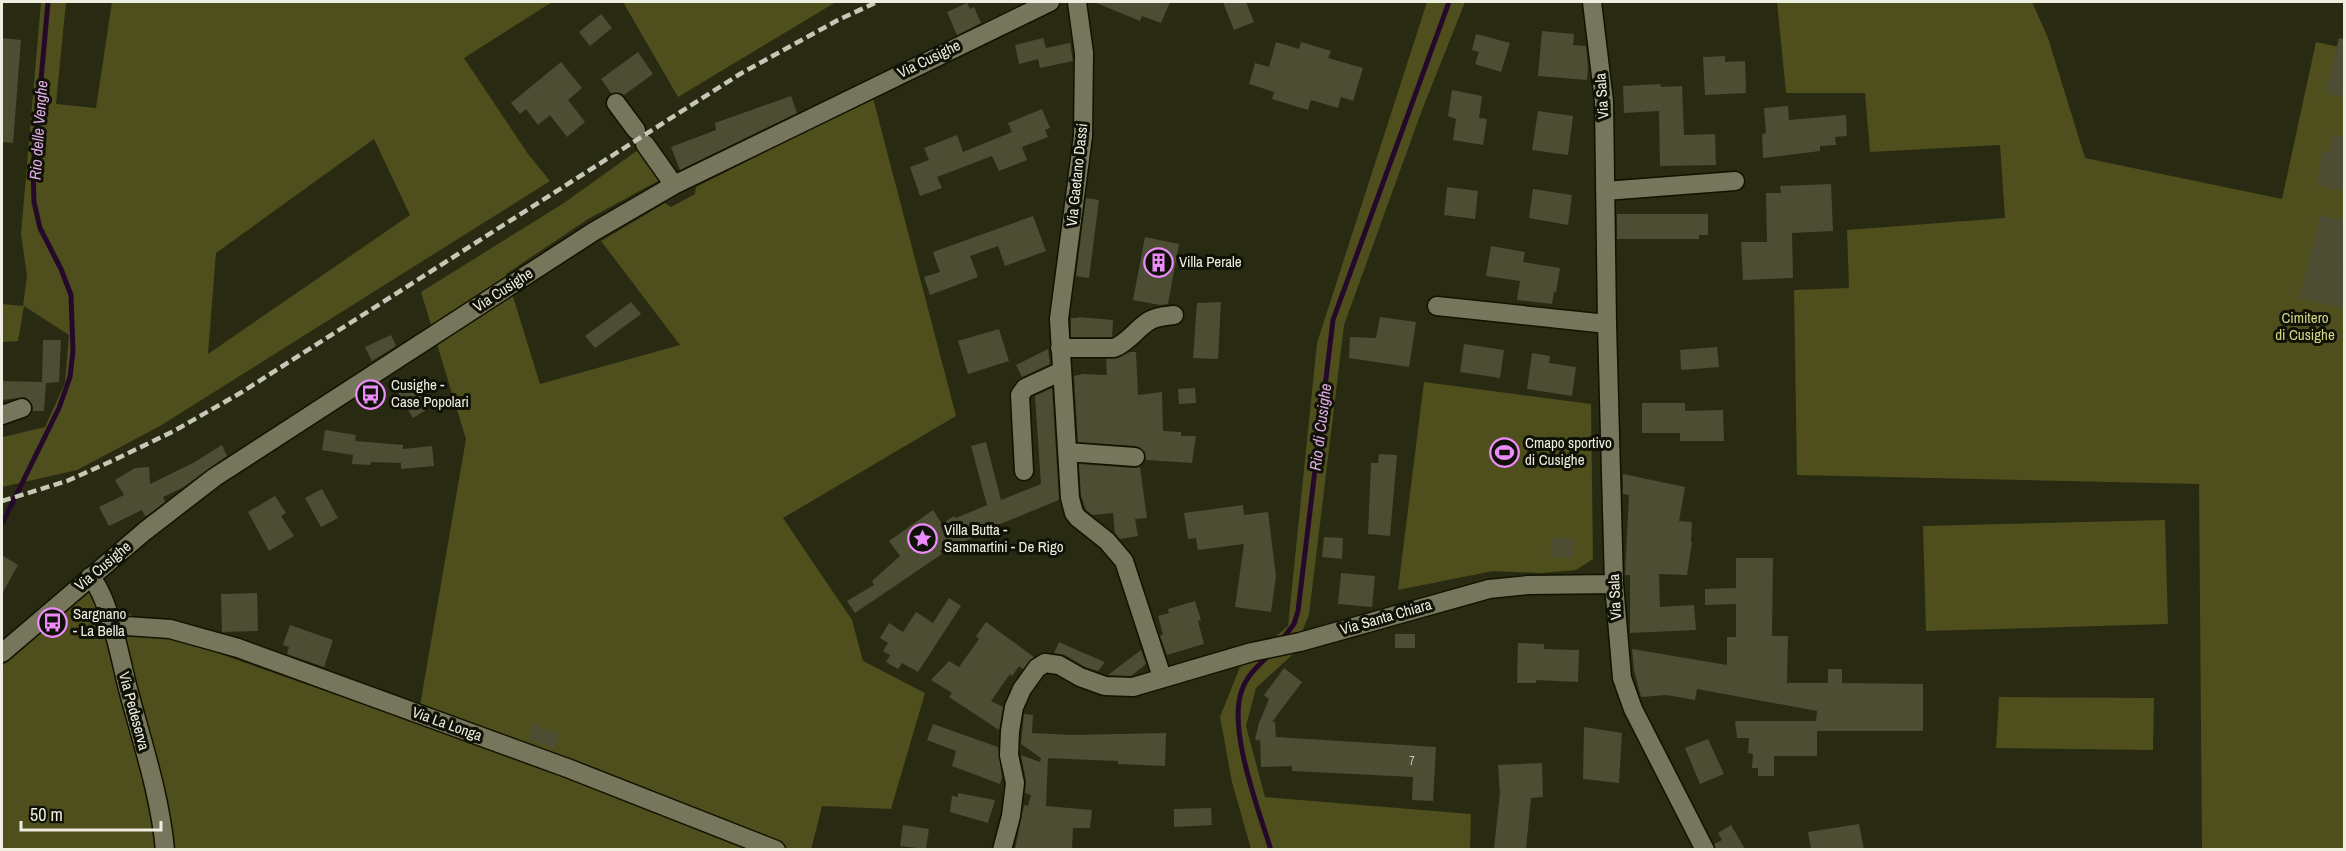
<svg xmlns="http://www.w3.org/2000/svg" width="2346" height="851" viewBox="0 0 2346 851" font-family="'Archivo Narrow',sans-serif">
<rect width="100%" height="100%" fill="#292a12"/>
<path fill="#4e4f1d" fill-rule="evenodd" d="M41,2H66L56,104L96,108L112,2H552L464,58L528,154L550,181L160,426L77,470L2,487L3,437L45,427L65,383L69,335L24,306L18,341L2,342V304L23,306L27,276L21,234ZM374,139L410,215L208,354L216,253Z
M623,2H836L678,97Z
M1427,2H1465L1422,110L1344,325L1309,615L1292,655L1256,688L1246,726L1265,797L1471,814L1470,849H1251L1232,782L1220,717L1240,667L1288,626L1317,343Z
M1777,2H2032L2048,38L2085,158L2282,199L2316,42L2344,48V849H2202L2199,484L1797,475L1794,290L1849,288L1847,230L2005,218L2000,145L1870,152L1865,93H1786Z
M873,98L956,416L783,518L852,620L863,661L925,693L891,809L822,806L811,850L2,849V666L89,590L163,634L417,723L466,439L421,292L564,203L649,142L671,174L588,219L506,274L540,384L680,345L601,241L665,203L671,207L695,194L696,187Z
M1424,382L1591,404L1593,559L1576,570L1541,573L1493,571L1398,590Z
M2165,520L2168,624L1926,631L1923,526Z
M1999,697L2154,698L2153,750L1996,748Z"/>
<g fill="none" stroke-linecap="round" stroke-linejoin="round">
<path stroke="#26092a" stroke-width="5" d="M2,524L59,408L70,377L73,351L71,295L61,269L40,228L34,202L33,169L48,2
M1280,642L1294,624L1298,611L1333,320L1449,2
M1270,654C1259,665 1247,675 1242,690C1227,728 1259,811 1271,850"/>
</g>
<path fill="#4c4d33" d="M1094,2H1170L1161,23L1142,16L1140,21Z
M1223,2H1246L1254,22L1234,30Z
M967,3L970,9L974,7L981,23L957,35L947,12Z
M601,14L612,28L590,46L579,32Z
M1542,31L1574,34L1573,45L1586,46L1588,66L1587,80L1538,76Z
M1476,34L1510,43L1501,72L1475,64L1479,52L1472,50Z
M2,38L21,40L13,143L2,142Z
M1043,38L1046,48L1070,43L1073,61L1040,68L1038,59L1019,64L1015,45Z
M2339,38L2344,39V98L2325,93Z
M1276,42L1299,49L1301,42L1331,51L1328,58L1363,68L1353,101L1341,97L1338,108L1311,100L1308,110L1272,99L1274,92L1249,84L1255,63L1269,67Z
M638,52L653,74L624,95L620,93H611L601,79Z
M1725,56V62L1745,61L1746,93L1705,95L1703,57Z
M561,62L582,88L568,100L585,122L567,137L550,115L538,125L526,109L520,114L511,103Z
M1660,84L1661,87L1682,86L1684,135L1715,134L1716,165L1660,166L1659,111L1624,113L1623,86Z
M1452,90L1482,96L1479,118L1487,119L1483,145L1453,140L1456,119L1448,116Z
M791,96L797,113L680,170L671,147L716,130L715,123Z
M1788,106L1789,120L1846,115L1847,136L1835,137L1836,145L1820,146V151L1763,158L1762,134L1766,133L1764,108Z
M1042,109L1050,128L1045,130L1048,137L1022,147L1027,160L999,171L992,156L937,177L942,188L920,196L910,167L929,160L924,148L957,135L963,152L1012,132L1008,123Z
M1538,111L1573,116L1568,155L1532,150Z
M2332,134L2344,137V191L2316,185L2323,151L2328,153Z
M1831,184L1833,231L1792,233L1793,278L1743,280L1741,242H1767L1766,193H1781L1780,186Z
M1447,187L1478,191L1475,219L1444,215Z
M1533,189L1572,195L1568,225L1529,218Z
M1086,198L1099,200L1089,278L1076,276Z
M1617,214H1708V235H1699V239H1617Z
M2321,215L2344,221V260L2341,274L2344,275V308L2299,298Z
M1033,216L1046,251L1005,266L998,246L970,256L978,277L930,295L924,277L940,272L933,252Z
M1145,237L1179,244L1168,304L1160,305L1133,300Z
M1491,246L1525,252L1523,262L1560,268L1556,292H1554L1552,304L1517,300L1520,281L1486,276Z
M631,302L641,314L595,348L585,336Z
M1221,302L1218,359L1193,358L1197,303Z
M1078,317L1113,320L1112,337H1071V318H1078Z
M1380,317L1416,322L1409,367L1349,358L1350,337L1376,338Z
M999,329L1009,361L968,374L958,341Z
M391,335L396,346L372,361L365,347Z
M43,340H61L59,382L46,383L44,411H33L32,404L25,397L2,400V381L42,382Z
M1464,344L1504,350L1500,378L1460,372Z
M1717,347L1719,367L1681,370L1680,350Z
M1048,349L1050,364L1022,377L1016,365Z
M1130,352H1136L1138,395L1162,392L1163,431L1181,432V436H1196L1192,463L1146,460L1145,452L1136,446L1078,442L1074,376L1083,374L1107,375L1106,359L1118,358Z
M1532,353L1550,356L1549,363L1576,367L1572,396L1527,389Z
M414,383L429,408L413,418L398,394Z
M1052,388L1059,500L998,525L999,528L959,543L961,541L940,551L942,554L855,613L847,601L874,585L872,581L900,556L889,541L933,510L942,524L954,516L956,518L987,505L971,446L986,442L1001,500L1041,484L1035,396Z
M1195,388L1196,403L1179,404L1178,389Z
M1642,403H1685V411L1723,410L1724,441H1680V433H1642Z
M325,430L356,435L355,441L403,445V449L432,446L434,466L401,469V463L371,462L370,465L352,464L353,455L322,450Z
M222,445L227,456L182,488L163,497L165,502L148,515L145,516L142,510L109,526L99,507L124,495L115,480L135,468L149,467L150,484L193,463Z
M1379,454L1397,455L1390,536L1368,534L1371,463H1378Z
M1079,464L1134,468L1140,467L1147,518L1135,519L1138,536L1120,539L1115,533L1113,513L1092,515L1086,510L1081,496Z
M1623,474L1685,487L1679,521L1692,522L1691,542H1692L1687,575L1659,574L1660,607L1694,605L1696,630L1630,633V575H1625L1629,495L1623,494Z
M322,489L338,518L321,527L305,498Z
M275,496L286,513L281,516L294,536L269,551L248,512Z
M1243,505L1244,515L1268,512L1276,576L1271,612L1235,607L1244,544L1198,550L1196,538L1188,539L1184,513Z
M1324,537L1343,538L1342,559L1322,557Z
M1552,538L1574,539L1573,558L1550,556Z
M2,555L18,565L2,594Z
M1736,558H1773L1772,636H1788L1787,683H1828V669H1842V683L1923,684V731H1817V756H1774V776H1758V768H1752L1753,754L1748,753L1749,738H1737L1735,721H1816L1817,711L1697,689L1695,700L1667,695L1641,697L1634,670L1632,649L1727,665V637H1736V604L1705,605V589L1736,588Z
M1341,573L1375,576L1372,607L1338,604Z
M257,593L258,631L222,632L221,594Z
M949,598L961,606L918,672L902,663L898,669L886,662L890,655L883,651L888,643L880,638L889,623L903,632L916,612L933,623Z
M1195,601L1201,620L1198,621L1204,644L1167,655L1160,636L1163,634L1158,616L1169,613L1168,609Z
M986,622L1034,657L1023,669L1019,666L1012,676L1010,674L991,701L1003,707L999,730L949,697L952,693L931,680L949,661L959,667L979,639L976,636Z
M290,625L333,640L324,667L287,654L289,647L283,645Z
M1395,634H1415V648H1395Z
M1059,642L1079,651L1105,662L1098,671L1085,667L1065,655L1054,653Z
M1518,643L1544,644V649L1579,650L1578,682L1536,680V683H1517Z
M1141,650L1146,664L1131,676L1108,675Z
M1284,668L1302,682L1272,722H1275L1276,737L1436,747L1433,801L1412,800L1413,777L1292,771V766L1261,767L1260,739L1258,741L1255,739L1259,723L1269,699L1264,695Z
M1024,714L1033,715L1032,733L1072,735L1166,733L1165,766L1118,764V761L1044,758H1048L1046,806L1092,810L1090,828H1073L1072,849H1015L1024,805L1028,806L1031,795L1025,793L1026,781L1021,755L1040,762L1041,758L1021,744Z
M533,724L559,734L554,749L528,739Z
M933,724L998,747L1002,777L1000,784L952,766L956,751L927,740Z
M1584,727L1622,733L1619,783L1583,779Z
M1708,739L1724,774L1700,784L1685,748Z
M1542,763L1543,797L1531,798L1526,849H1494L1500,793L1498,765Z
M958,793L995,800L988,823L950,812L952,796L958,797Z
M1211,808L1212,825L1174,827V809Z
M1859,824L1864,849H1811L1808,832Z
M903,825L929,829L926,849L900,846Z
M1731,825L1745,849H1716L1714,844L1722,840L1718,833Z"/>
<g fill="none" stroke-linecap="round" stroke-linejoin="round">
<defs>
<path id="minor" d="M1077,2L1084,53L1083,136L1059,319L1070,498L1074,513L1078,518L1107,541L1124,561L1162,677
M1592,2L1604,101L1607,324L1614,584L1622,678L1633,709L1705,850
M616,103L636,130
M645,144L674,185
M1605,191L1735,181
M1437,306L1607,324
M1060,348H1114C1129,342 1136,329 1149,321C1157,316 1166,316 1174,315
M2,415L22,408
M1067,452L1135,457
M1024,471L1020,395L1025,388L1062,371
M90,577C109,595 121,662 128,689C142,742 160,795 165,850
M111,625L170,629L238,648L570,769L776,850
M2,653L145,531L215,477L593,232L674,185L1050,2
M1002,850L1011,816L1015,783L1009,755L1010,731L1014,707L1022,689L1037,668L1045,663L1059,665L1080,677L1105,686L1133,687L1252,652L1300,642L1489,589L1528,585L1614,584"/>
</defs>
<use href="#minor" stroke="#121200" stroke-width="21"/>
<use href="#minor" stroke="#75765b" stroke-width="18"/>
<path stroke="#c6c7b7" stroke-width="4.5" stroke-dasharray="9 4.5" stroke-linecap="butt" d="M2,501L67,481L114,460L174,431L242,392L740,74L838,20L877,2"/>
</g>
<defs>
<symbol id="building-ring" viewBox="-11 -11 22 22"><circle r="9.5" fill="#111207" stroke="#ec8cfa" stroke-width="1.5"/><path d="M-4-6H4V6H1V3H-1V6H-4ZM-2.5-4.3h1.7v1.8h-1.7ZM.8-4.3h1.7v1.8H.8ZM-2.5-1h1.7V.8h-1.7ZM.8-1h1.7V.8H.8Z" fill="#ec8cfa"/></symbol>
<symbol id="bus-ring" viewBox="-11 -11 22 22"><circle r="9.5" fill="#111207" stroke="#ec8cfa" stroke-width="1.5"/><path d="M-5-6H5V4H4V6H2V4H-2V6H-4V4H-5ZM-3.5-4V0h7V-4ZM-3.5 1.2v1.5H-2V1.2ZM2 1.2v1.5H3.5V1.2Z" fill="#ec8cfa"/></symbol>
<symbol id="stadium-ring" viewBox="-11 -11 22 22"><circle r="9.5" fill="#111207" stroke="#ec8cfa" stroke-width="1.5"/><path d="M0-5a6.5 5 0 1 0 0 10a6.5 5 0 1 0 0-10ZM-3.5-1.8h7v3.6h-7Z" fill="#ec8cfa"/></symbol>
<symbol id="sight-ring" viewBox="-11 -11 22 22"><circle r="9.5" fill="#111207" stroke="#ec8cfa" stroke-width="1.5"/><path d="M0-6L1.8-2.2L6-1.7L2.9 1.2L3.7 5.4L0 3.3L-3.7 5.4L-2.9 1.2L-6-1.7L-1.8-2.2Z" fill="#ec8cfa"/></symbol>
</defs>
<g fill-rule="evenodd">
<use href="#building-ring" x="1142" y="246" width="33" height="33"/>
<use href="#bus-ring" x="354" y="378" width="33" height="33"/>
<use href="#stadium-ring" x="1488" y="436" width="33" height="33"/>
<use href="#sight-ring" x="906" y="522" width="33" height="33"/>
<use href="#bus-ring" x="36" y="606" width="33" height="33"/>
</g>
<g text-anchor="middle" stroke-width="6" stroke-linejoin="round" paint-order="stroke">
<g font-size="12" fill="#c5c6b5">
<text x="1412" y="765">7</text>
</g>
<g font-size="15" fill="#edeee0" stroke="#111207">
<text transform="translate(929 59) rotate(-26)" y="5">Via Cusighe</text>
<text transform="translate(1602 96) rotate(-94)" y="5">Via Sala</text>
<text transform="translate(1077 175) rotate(-84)" y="5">Via Gaetano Dassi</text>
<text transform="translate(503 290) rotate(-33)" y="5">Via Cusighe</text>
<text transform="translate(103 566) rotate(-40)" y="5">Via Cusighe</text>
<text transform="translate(1615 597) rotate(-93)" y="5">Via Sala</text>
<text transform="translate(1386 617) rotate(-16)" y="5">Via Santa Chiara</text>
<text transform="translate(134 711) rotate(75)" y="5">Via Pedeserva</text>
<text transform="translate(447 724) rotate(20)" y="5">Via La Longa</text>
</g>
<g font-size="15" fill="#edeee0" stroke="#111207" text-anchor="start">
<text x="1179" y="267">Villa Perale</text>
<text x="391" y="390">Cusighe -<tspan x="391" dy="17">Case Popolari</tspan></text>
<text x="1525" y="448">Cmapo sportivo<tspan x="1525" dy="17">di Cusighe</tspan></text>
<text x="944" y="535">Villa Butta -<tspan x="944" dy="17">Sammartini - De Rigo</tspan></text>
<text x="73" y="619">Sargnano<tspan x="73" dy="17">- La Bella</tspan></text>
</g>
<g font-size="15" fill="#d4d688" stroke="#111207">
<text x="2305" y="323">Cimitero<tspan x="2305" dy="17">di Cusighe</tspan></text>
</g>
<g font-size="16" font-style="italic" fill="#dfaae6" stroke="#111207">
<text transform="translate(38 130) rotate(-86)" y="6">Rio delle Venghe</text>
<text transform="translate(1320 427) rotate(-83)" y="6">Rio di Cusighe</text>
</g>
</g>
<rect width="2346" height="851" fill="none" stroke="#edeee0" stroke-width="6"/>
<path d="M21 821v9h140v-9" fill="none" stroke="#edeee0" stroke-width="3"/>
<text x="30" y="821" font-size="18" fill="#edeee0" stroke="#111207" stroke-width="4.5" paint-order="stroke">50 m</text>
</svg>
